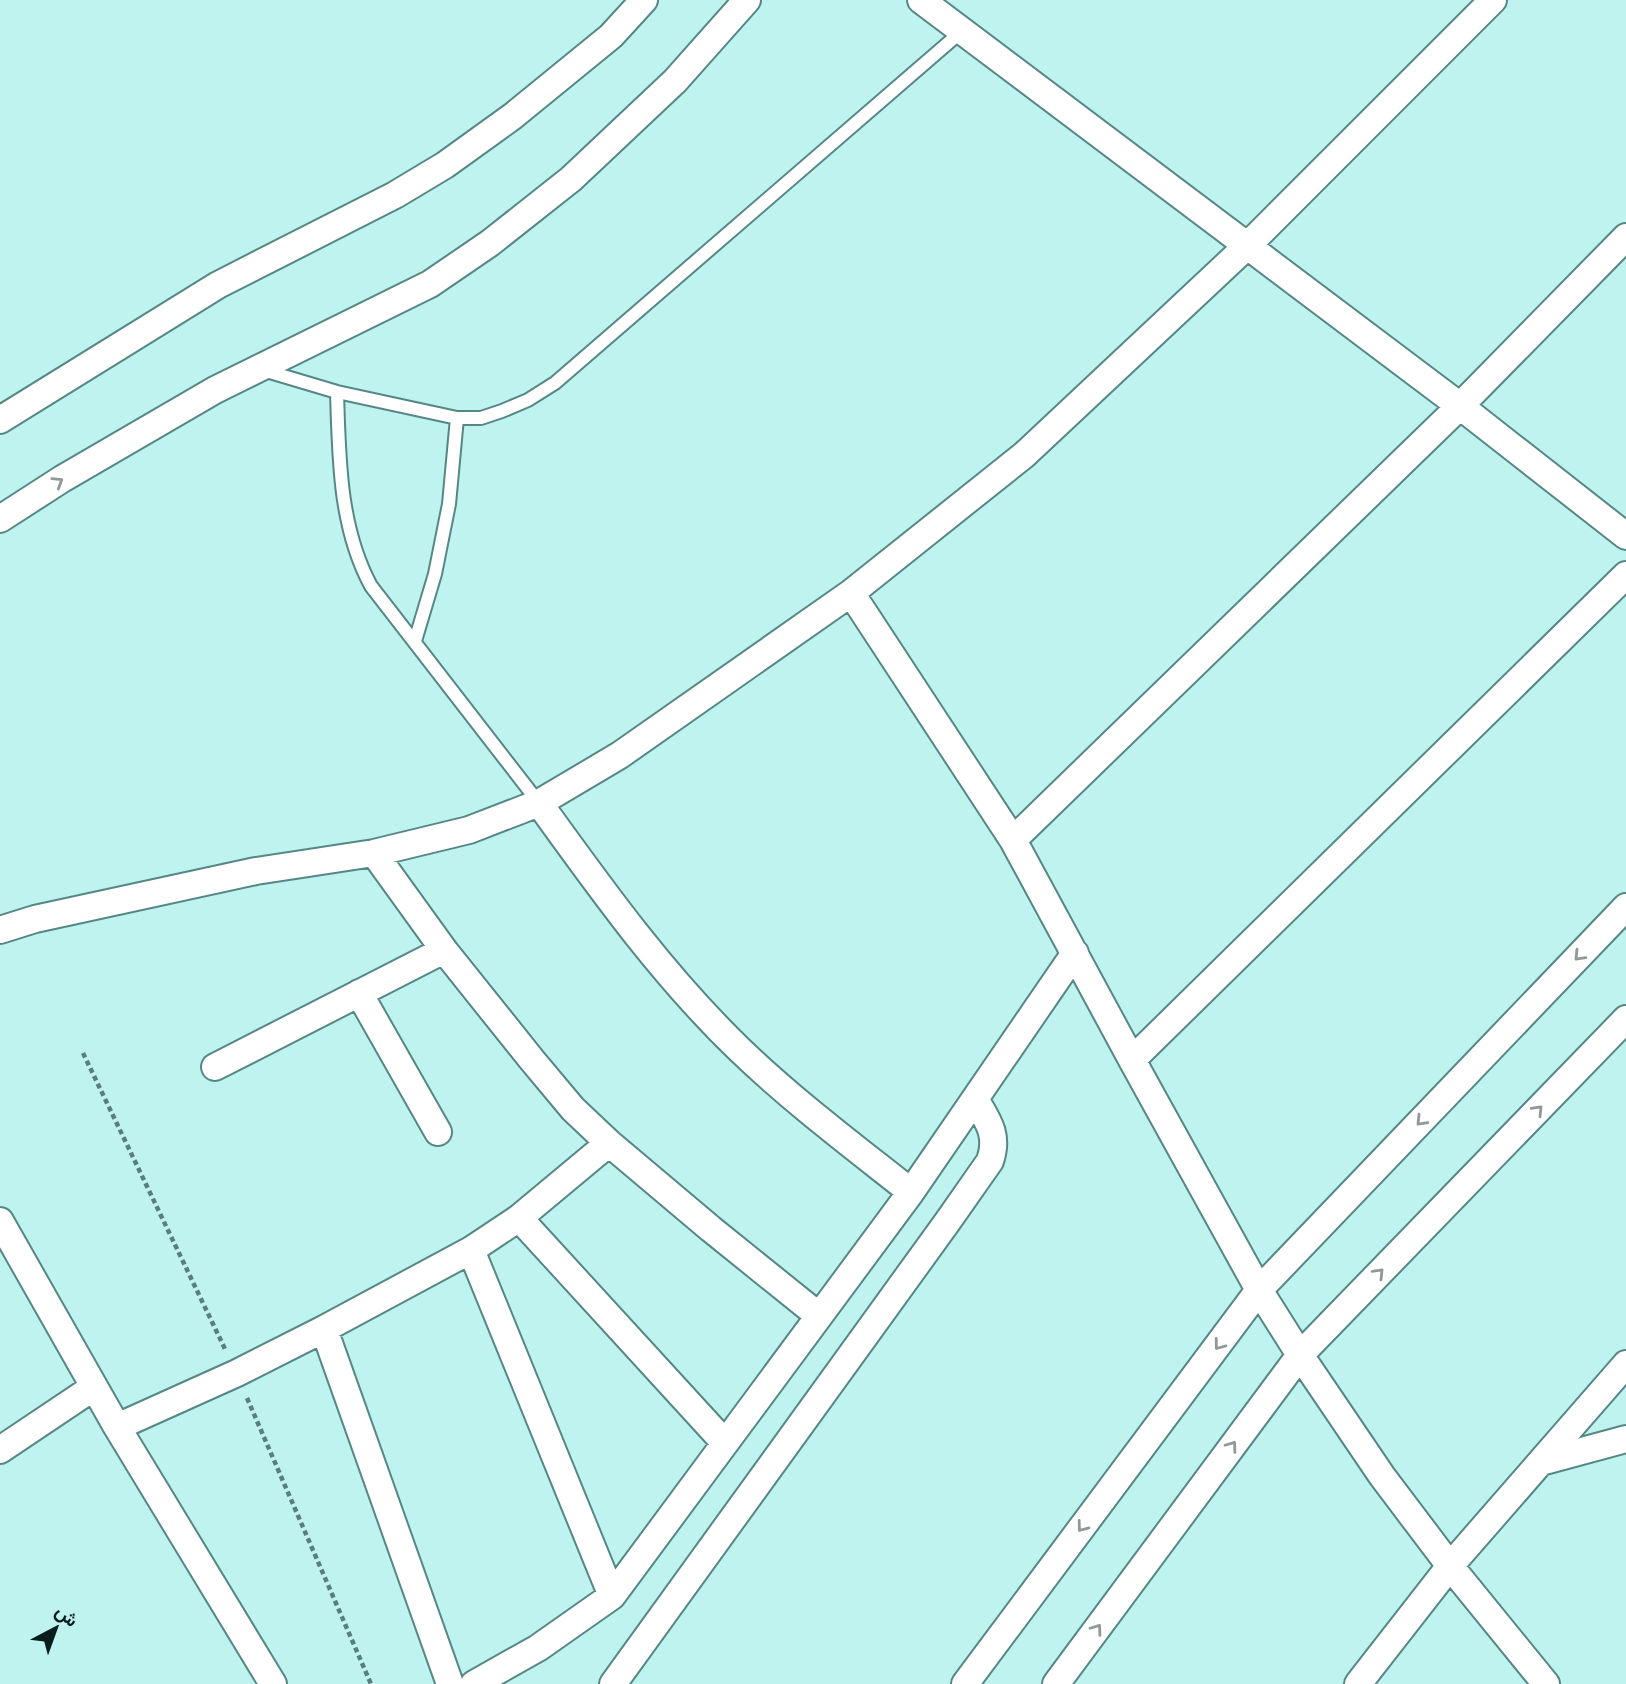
<svg xmlns="http://www.w3.org/2000/svg" width="1626" height="1684" viewBox="0 0 1626 1684" font-family="'Roboto Condensed',Vazirmatn,sans-serif">
<rect width="100%" height="100%" fill="#bef3f0"/>
<g fill="none" stroke-linecap="round" stroke-linejoin="round">
<defs>
<path id="service" d="M263,370L337,392L457,418H481L502,411L528,400L555,383L962,31
M337,392C339,457 339,527 371,586L539,803
M415,641L435,574L449,504L457,418"/>
<path id="minor" d="M921,0L1460,406L1626,536
M0,420L218,285L395,195L445,165L513,116L611,36L644,0
M0,519L62,479L215,390L430,284L490,243L571,179L675,81L747,0
M851,593L1013,840L1132,1060L1259,1290L1300,1355L1382,1476L1450,1566L1546,1684
M539,803C601,889 663,976 740,1050C793,1101 853,1146 911,1192
M1013,840L1460,406L1626,237
M374,853L444,950L532,1060L573,1109L609,1143L711,1229L819,1316
M0,930L35,919L256,871L374,853L469,830L539,803L620,755L851,593L1024,455L1248,245L1493,0
M359,993L438,1132
M1132,1060L1626,575
M215,1067L444,950
M519,1218L725,1443
M0,1221L117,1427L273,1684
M471,1250L612,1596
M324,1329L450,1684
M117,1427L237,1373L324,1329L471,1250L519,1218L609,1143
M0,1450L94,1387
M1541,1462L1626,1439
M474,1684L538,1648L612,1596L911,1192L1075,953
M613,1684L948,1221L990,1161C999,1135 988,1121 975,1099
M965,1684L1259,1290L1626,907
M1056,1684L1300,1355L1626,1019
M1358,1684L1450,1566L1626,1364"/>
</defs>
<use href="#service" stroke="#558785" stroke-width="16"/>
<use href="#minor" stroke="#558785" stroke-width="30"/>
<path stroke="#5a7e7c" stroke-width="4.5" stroke-dasharray="5 3.5" stroke-linecap="butt" d="M83,1053L225,1349
M247,1398L371,1684"/>
<use href="#service" stroke="#fff" stroke-width="12"/>
<use href="#minor" stroke="#fff" stroke-width="26"/>
</g>
<defs><path id="oneway-chevron" d="M-2-3.5L2.5 0L-2 3.5" fill="none" stroke-width="1.6" stroke-linecap="round" stroke-linejoin="round" transform="scale(1.75)"/></defs>
<g stroke="#8f9998">
<use href="#oneway-chevron" transform="translate(58 482) rotate(-32)"/>
<use href="#oneway-chevron" transform="translate(1579 956) rotate(134)"/>
<use href="#oneway-chevron" transform="translate(1538 1110) rotate(-46)"/>
<use href="#oneway-chevron" transform="translate(1421 1121) rotate(134)"/>
<use href="#oneway-chevron" transform="translate(1379 1273) rotate(-46)"/>
<use href="#oneway-chevron" transform="translate(1219 1345) rotate(127)"/>
<use href="#oneway-chevron" transform="translate(1232 1446) rotate(-54)"/>
<use href="#oneway-chevron" transform="translate(1082 1527) rotate(127)"/>
<use href="#oneway-chevron" transform="translate(1097 1629) rotate(-54)"/>
</g>
<g transform="translate(56 1628) rotate(41)" stroke="#bef3f0" stroke-width="5" paint-order="stroke">
<path d="M0-5L12 26L0 18L-12 26Z" fill="#071c1b"/>
<text y="-10" font-size="19" font-weight="bold" text-anchor="middle" fill="#071c1b">ش</text>
</g>
</svg>
